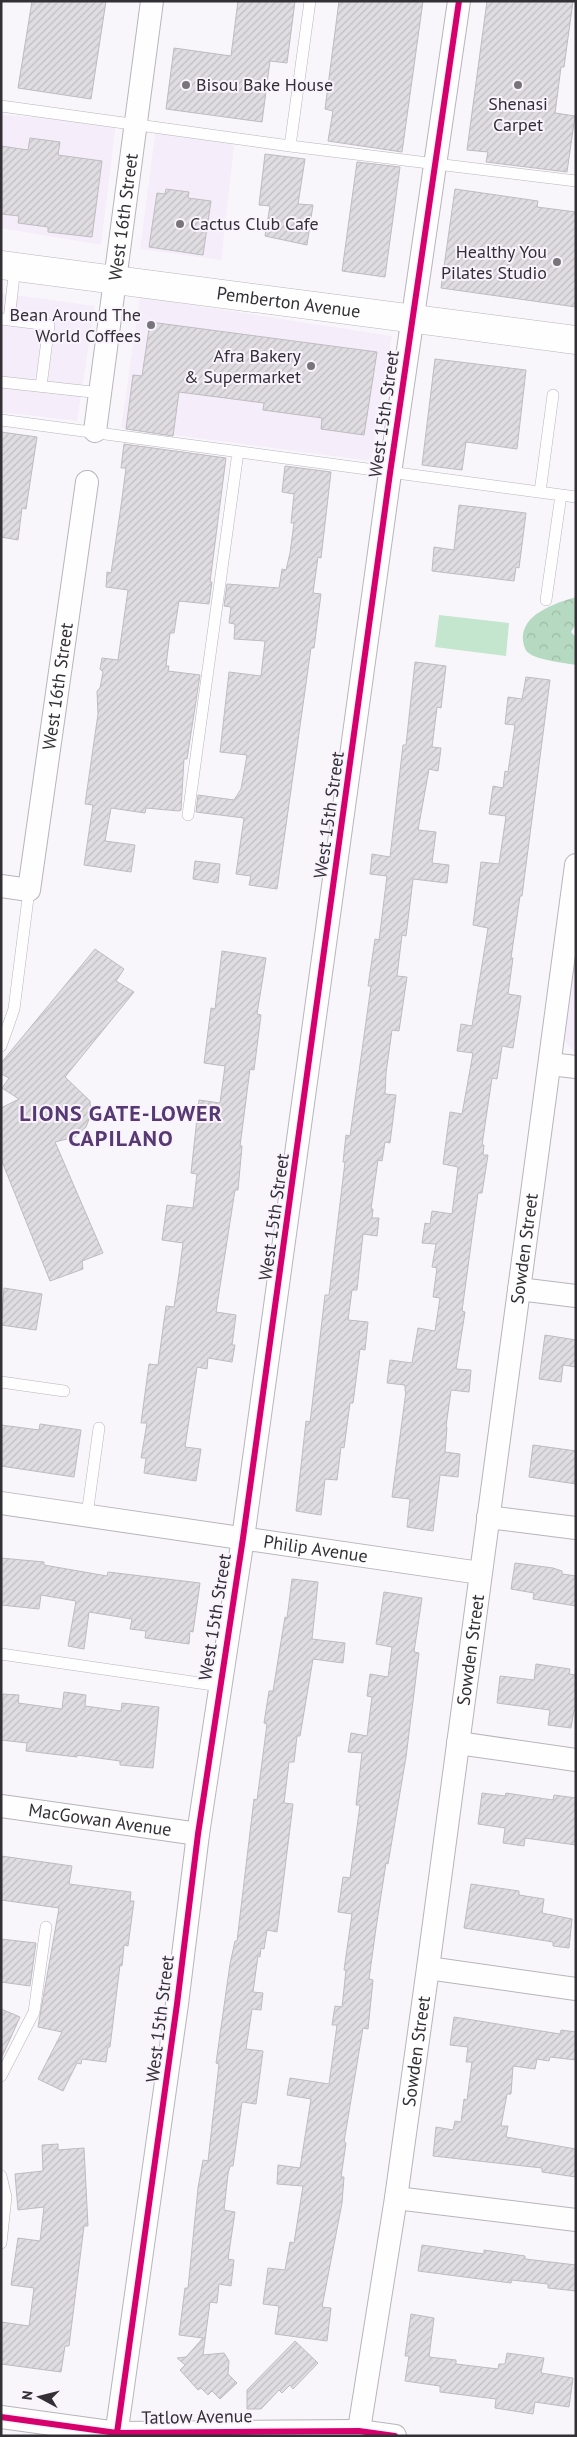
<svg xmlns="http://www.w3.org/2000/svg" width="577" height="2437" viewBox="0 0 577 2437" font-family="'PT Sans',sans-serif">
<defs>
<pattern id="forest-crowns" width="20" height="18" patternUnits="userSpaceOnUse" patternTransform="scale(1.25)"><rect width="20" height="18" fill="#b6dac1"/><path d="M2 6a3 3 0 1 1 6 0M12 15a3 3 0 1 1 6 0" fill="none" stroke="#9dbba6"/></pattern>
<pattern id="building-hatch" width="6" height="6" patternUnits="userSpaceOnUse" patternTransform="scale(1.25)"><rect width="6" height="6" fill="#e0dde2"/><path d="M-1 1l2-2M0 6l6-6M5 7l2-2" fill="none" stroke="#c1bec2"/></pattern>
</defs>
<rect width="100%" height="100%" fill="#f9f6fb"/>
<path fill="#f5edfa" d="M1,115L116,122L101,245L1,228Z
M156,128L235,138L221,260L140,249Z
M1,293L95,306L77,421L1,412Z
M140,297L392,336L371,461L121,428Z
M576,935V1054L564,1040L563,1028Z"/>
<path fill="#c4e5ce" d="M439,615L509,623L506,656L435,647Z"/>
<path fill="url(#forest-crowns)" d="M576,597V624L571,632L576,637V665C565,663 538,660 530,654C525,651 524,646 523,641C520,614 556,603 576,597Z"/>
<path fill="url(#building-hatch)" stroke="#bfbcc1" d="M32,1H106L91,99L18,88Z
M238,1H295L287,63L270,61L262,122L166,109L174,48L231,56Z
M339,1H423L402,152L328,141L333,111L325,109Z
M487,1H573L564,67H561L555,113L575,116L567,172L486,162L488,152L467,150Z
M30,138L60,142L58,155L102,161L92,237L48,232V227L18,223L19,216L1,214V146L28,150Z
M265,154L305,159L298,204L313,205L307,245L265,236L270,206L259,205Z
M357,162L400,167L385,277L342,271Z
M166,189L189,192L188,198L211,201L203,255L149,247L157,193L165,194Z
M455,189L538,201L537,207L576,212V307L441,288Z
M150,322L377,352L364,435L321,429L322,418L263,410L264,403L179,392L173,436L126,429L133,375L142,376Z
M435,359L526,370L517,449L466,442L462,470L422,465Z
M1,432L37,437L26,509L22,508L18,540L1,537Z
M124,444L226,458L210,582H212L209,604L179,601L174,633H170L166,666H169L168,671L200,675L187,759H184L181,810L179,811L146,808L145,813L111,808L105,841L135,845L131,872L84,865L93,805L85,804L98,714L97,691L100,688L103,672L100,669L102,658L118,660L128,590L106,587L107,572L111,573L121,506L126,468H121Z
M285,466L331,472L321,558L318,557L313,593L321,594L318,617L314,648H311L277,889L249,885L251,876L236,874L244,818L196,812L198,795L234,800L241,789L247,755L220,752L229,672L261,676L265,641L234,639L235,624L229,623L231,607L224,606L227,584L279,588L282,569L286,570L290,553L294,523H291L294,494L282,492Z
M459,505L526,513L519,568L516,567L514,581L432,571L434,547L454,550Z
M415,662L446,666L441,708L437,707L432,747L441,748L438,771L429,769L418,830L436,832L432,863L449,865L447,883L413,879L406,936L402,935L397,976L407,977L399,1031L392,1030L386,1073L385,1094L396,1095L390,1143L385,1142L382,1161L378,1160L371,1209H373L372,1218H379L377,1236L363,1234L357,1290H352L348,1320L368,1322L365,1350L360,1349L353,1403H350L344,1448L341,1447L337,1480L325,1479L321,1515L296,1511L306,1421L310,1422L312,1406L325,1295H329L345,1162H343L346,1135L350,1136L371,986H368L375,939L379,940L387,876L370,874L372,854L390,857L403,745H406Z
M526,677L550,680L522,896H520L511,958H513L508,994L521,996L513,1048L502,1046L497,1079L492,1078L482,1145H484L483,1155H488L482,1193H478L462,1311L465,1312L456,1369L471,1370L469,1392L451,1390L446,1427H447L445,1452L460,1454L458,1477L440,1475L433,1531L407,1527L410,1499L392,1497L406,1391H405V1385L387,1383L390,1360L412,1363L418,1328L435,1331L440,1298L433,1297L437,1268L432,1267L436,1244L422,1243L425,1223L430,1224L432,1211L452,1214L458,1167L443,1164L450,1112L462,1114L473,1053L457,1051L461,1024L472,1026L488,928L473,925L481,862L499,864L506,816L489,814L493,786L503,788L505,771L508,772L515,725L505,724L508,697L522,699Z
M195,861L220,864L218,883L193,879Z
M95,949L124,969L116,981L134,992L65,1077L90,1101L91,1114L86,1127L75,1137L55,1142L103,1253L82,1261L83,1269L50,1281L1,1159V1108L19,1099L2,1088L9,1078L1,1074V1063Z
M222,951L266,958L257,1014L261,1015L254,1070L250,1069L240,1146H242L238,1190H235L216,1312L236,1315L232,1345H235L232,1362L208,1358L207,1369L197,1367L185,1447L201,1449L196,1481L144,1473L146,1458H141L147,1423H141L149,1364L158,1365L166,1306L174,1307L179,1274L183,1243L162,1240L167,1205L193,1208L197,1174L191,1173L199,1100L220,1103L225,1066L204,1063L211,1008L215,1009Z
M4,1288L42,1294L36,1330L1,1325Z
M545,1335L576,1340V1367L563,1365L561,1382L539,1379Z
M40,1424L81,1430L74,1477L1,1466V1425L39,1430Z
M533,1445L576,1451V1484L529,1477Z
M1,1558L44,1562V1565L107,1576L108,1572L200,1583L193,1632L190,1631L189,1644L145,1638L146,1631L130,1629L132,1619L89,1612L84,1649L68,1646L76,1601L41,1595L39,1609L1,1605Z
M515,1563L553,1568L562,1571V1574L576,1576V1606L533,1599L534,1593L511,1589Z
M292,1579L318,1582L312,1639L345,1643L343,1663L313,1659L300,1736H297L294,1762H289L284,1803L293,1804L277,1932L267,1930L264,1949L261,1948L260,1957L258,1956L253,1992L263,1993L261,2010L252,2009L246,2049L263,2051L256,2104L242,2102L233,2166H230L228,2174L224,2210L235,2212L228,2259L234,2260L231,2286L219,2284L217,2303L210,2302L203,2355L224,2353L229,2361L228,2374L237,2383L220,2399L212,2391L208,2395L201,2388L198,2390L180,2370L185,2365L177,2358L186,2357L203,2338L179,2335L185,2288H188L198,2188L203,2160L208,2161L219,2064L216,2063L230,1964L235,1941H237L254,1799L257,1800L267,1724L264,1723L269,1691H273L285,1617L287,1618Z
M384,1592L422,1598L414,1652L419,1653L406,1757L388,1864L386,1863L376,1928L369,1979L373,1980L368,2029L363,2028L344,2142L346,2143L341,2177H344L342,2203L322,2307L331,2308L327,2341L275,2334L279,2306L263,2304L268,2268L285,2270L290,2242L294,2243L303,2186L277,2184L278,2165L300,2168L311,2099L287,2095L290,2078L329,2084L337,2025H332L335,2006L342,2007L346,1970H344L352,1914L338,1912L343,1877L350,1878L360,1805H356L362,1753L348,1752L351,1733L367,1736L372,1697L367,1696L370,1674L388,1677L392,1647L376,1644Z
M536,1664L570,1669L569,1674L576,1675V1710H574L571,1728L548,1725L550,1710L497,1703L500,1676L534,1680Z
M64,1692L86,1695L85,1706L121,1711L122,1703L159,1707L153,1768L120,1765V1761L77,1755V1757L26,1751L27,1743L1,1740L3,1694L19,1695L18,1703L62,1709Z
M482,1793L505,1796L506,1793L553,1800L554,1795L576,1798V1845L525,1838L524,1846L503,1843L505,1828L478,1824Z
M1,1856L72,1866L69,1884L131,1892L130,1901H134L128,1946L124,1945L122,1966L120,1965L110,2047H108L106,2062L82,2059L81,2064L77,2063L63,2091L38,2079L62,2032L38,2027L59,1908L1,1900Z
M471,1884L519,1891V1895L544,1899L542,1913L572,1919L569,1948L553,1946V1942L464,1928Z
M1,1939L36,1943L30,1986L1,1982Z
M1,2009L20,2017L1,2059Z
M454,2017L560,2034L561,2030L576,2032V2060L550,2057L549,2061L537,2059L535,2069L513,2066L511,2094H507L501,2126H508L506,2137L576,2149V2177L542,2172V2168L433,2156L436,2127L453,2130L455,2121L461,2122L464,2099L467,2100L472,2062H466L468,2047L450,2045Z
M58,2144V2150L84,2148L88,2226H84L69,2346H65L61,2372L1,2364V2322L29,2326L34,2288L11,2285L18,2238L40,2241L44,2207L18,2210L15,2174L43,2171L42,2145Z
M422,2245L484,2254V2250L525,2256V2259L576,2265V2291L548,2288V2284L512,2280L511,2283L418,2271Z
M411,2314L434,2318L429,2357L456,2360V2364L498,2369L499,2364H505L507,2353L544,2358L541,2373L573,2378L569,2407L535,2402L533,2414L495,2408L496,2399L440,2392V2386L405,2381L409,2356H405Z
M295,2341L318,2363L293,2389L290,2385L282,2393L279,2390L261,2409H247V2390Z"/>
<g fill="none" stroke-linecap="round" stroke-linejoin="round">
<defs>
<path id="lane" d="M1,106L290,146L576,181
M290,146L310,1
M1,319L49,325L41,386
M9,320L15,267
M1,382L101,393
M1,420L576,497
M540,492L553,395
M546,600L561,495
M188,815L238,452
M1,1046L14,1009L29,890
M1,1382L64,1391
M87,1515L99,1428
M1,1654L220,1686
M1,2076L34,2012L46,1927
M1,2176L6,2197L1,2243"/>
<g id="street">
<path id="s1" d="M95,431L152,1"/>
<path id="s2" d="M1,886L29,890L87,482"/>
<path d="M550,1064L576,1067"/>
<path d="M519,1289L576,1296"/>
<path id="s3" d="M1,1503L480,1573"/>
<path d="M488,1517L576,1528"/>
<path d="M458,1743L576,1760"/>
<path id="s4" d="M1,1806L198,1834"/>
<path d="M428,1968L576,1989"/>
<path d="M396,2198L576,2220"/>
<path d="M1,2417L117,2433L359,2431L395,2436"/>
<path d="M116,2436L177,2004L198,1834L243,1538L390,473L459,1"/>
<path id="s5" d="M358,2436L396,2198L428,1968L576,865"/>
</g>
<g id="secondary">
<path id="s6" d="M1,265L576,340"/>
</g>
</defs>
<use href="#lane" stroke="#b8b5ba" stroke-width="12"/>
<use href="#street" stroke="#b8b5ba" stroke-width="24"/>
<use href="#secondary" stroke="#b8b5ba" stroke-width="29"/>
<use href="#lane" stroke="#fefefe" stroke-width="11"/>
<use href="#street" stroke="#fefefe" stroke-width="22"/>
<use href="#secondary" stroke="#fefefe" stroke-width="28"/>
<defs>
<path id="cycleway" d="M1,2417L117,2433L359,2431L395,2436
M117,2433L177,2004L198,1834L243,1538L390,473L459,1"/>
</defs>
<use href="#cycleway" stroke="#f9f3fe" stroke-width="9"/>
<use href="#cycleway" stroke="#d6006c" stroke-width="6"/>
</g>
<g fill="#78757a" stroke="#f9f3fe" stroke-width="2">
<circle cx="186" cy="85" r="5"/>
<circle cx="518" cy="85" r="5"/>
<circle cx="180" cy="224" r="5"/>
<circle cx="557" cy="262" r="5"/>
<circle cx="151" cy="325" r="5"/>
<circle cx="311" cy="366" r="5"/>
</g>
<g text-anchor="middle" stroke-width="4" stroke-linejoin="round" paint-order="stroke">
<g font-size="18" fill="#333035" stroke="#f9f3fe" text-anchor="end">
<text x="196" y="91" text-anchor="start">Bisou Bake House</text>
<text x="518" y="110" text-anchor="middle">Shenasi<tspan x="518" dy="21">Carpet</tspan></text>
<text x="190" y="230" text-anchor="start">Cactus Club Cafe</text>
<text x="547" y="258">Healthy You<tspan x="547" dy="21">Pilates Studio</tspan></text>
<text x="141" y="321">Bean Around The<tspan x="141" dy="21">World Coffees</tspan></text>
<text x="301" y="362">Afra Bakery<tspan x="301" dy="21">&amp; Supermarket</tspan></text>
</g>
<g font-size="18" fill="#333035" stroke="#f9f3fe">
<text dy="6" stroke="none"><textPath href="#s1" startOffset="216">West 16th Street</textPath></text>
<text dy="6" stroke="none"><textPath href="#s6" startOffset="290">Pemberton Avenue</textPath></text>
<text transform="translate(384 414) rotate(-82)" y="6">West 15th Street</text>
<text dy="6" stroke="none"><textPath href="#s2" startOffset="234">West 16th Street</textPath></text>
<text transform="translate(329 815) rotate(-82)" y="6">West 15th Street</text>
<text transform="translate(274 1217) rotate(-82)" y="6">West 15th Street</text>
<text dy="6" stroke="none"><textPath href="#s5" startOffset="1199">Sowden Street</textPath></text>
<text dy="6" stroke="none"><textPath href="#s3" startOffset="318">Philip Avenue</textPath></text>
<text transform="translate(215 1617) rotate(-81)" y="6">West 15th Street</text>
<text dy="6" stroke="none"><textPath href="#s5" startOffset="794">Sowden Street</textPath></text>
<text dy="6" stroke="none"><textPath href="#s4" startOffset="100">MacGowan Avenue</textPath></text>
<text transform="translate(160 2019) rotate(-83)" y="6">West 15th Street</text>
<text dy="6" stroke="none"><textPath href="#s5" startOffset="389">Sowden Street</textPath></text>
<text transform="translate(197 2417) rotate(-1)" y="6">Tatlow Avenue</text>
</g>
<g font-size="22" font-weight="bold" letter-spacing="1" fill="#563872" stroke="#f9f3fe">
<text x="121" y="1121">LIONS GATE-LOWER<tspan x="121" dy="25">CAPILANO</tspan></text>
</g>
</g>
<rect width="577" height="2437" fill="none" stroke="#333035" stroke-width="5"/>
<g transform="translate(40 2397) rotate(277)" stroke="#f9f3fe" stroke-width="4" paint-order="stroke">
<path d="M0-4L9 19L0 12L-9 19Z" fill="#333035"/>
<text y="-8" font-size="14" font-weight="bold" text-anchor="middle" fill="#333035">N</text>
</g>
</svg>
